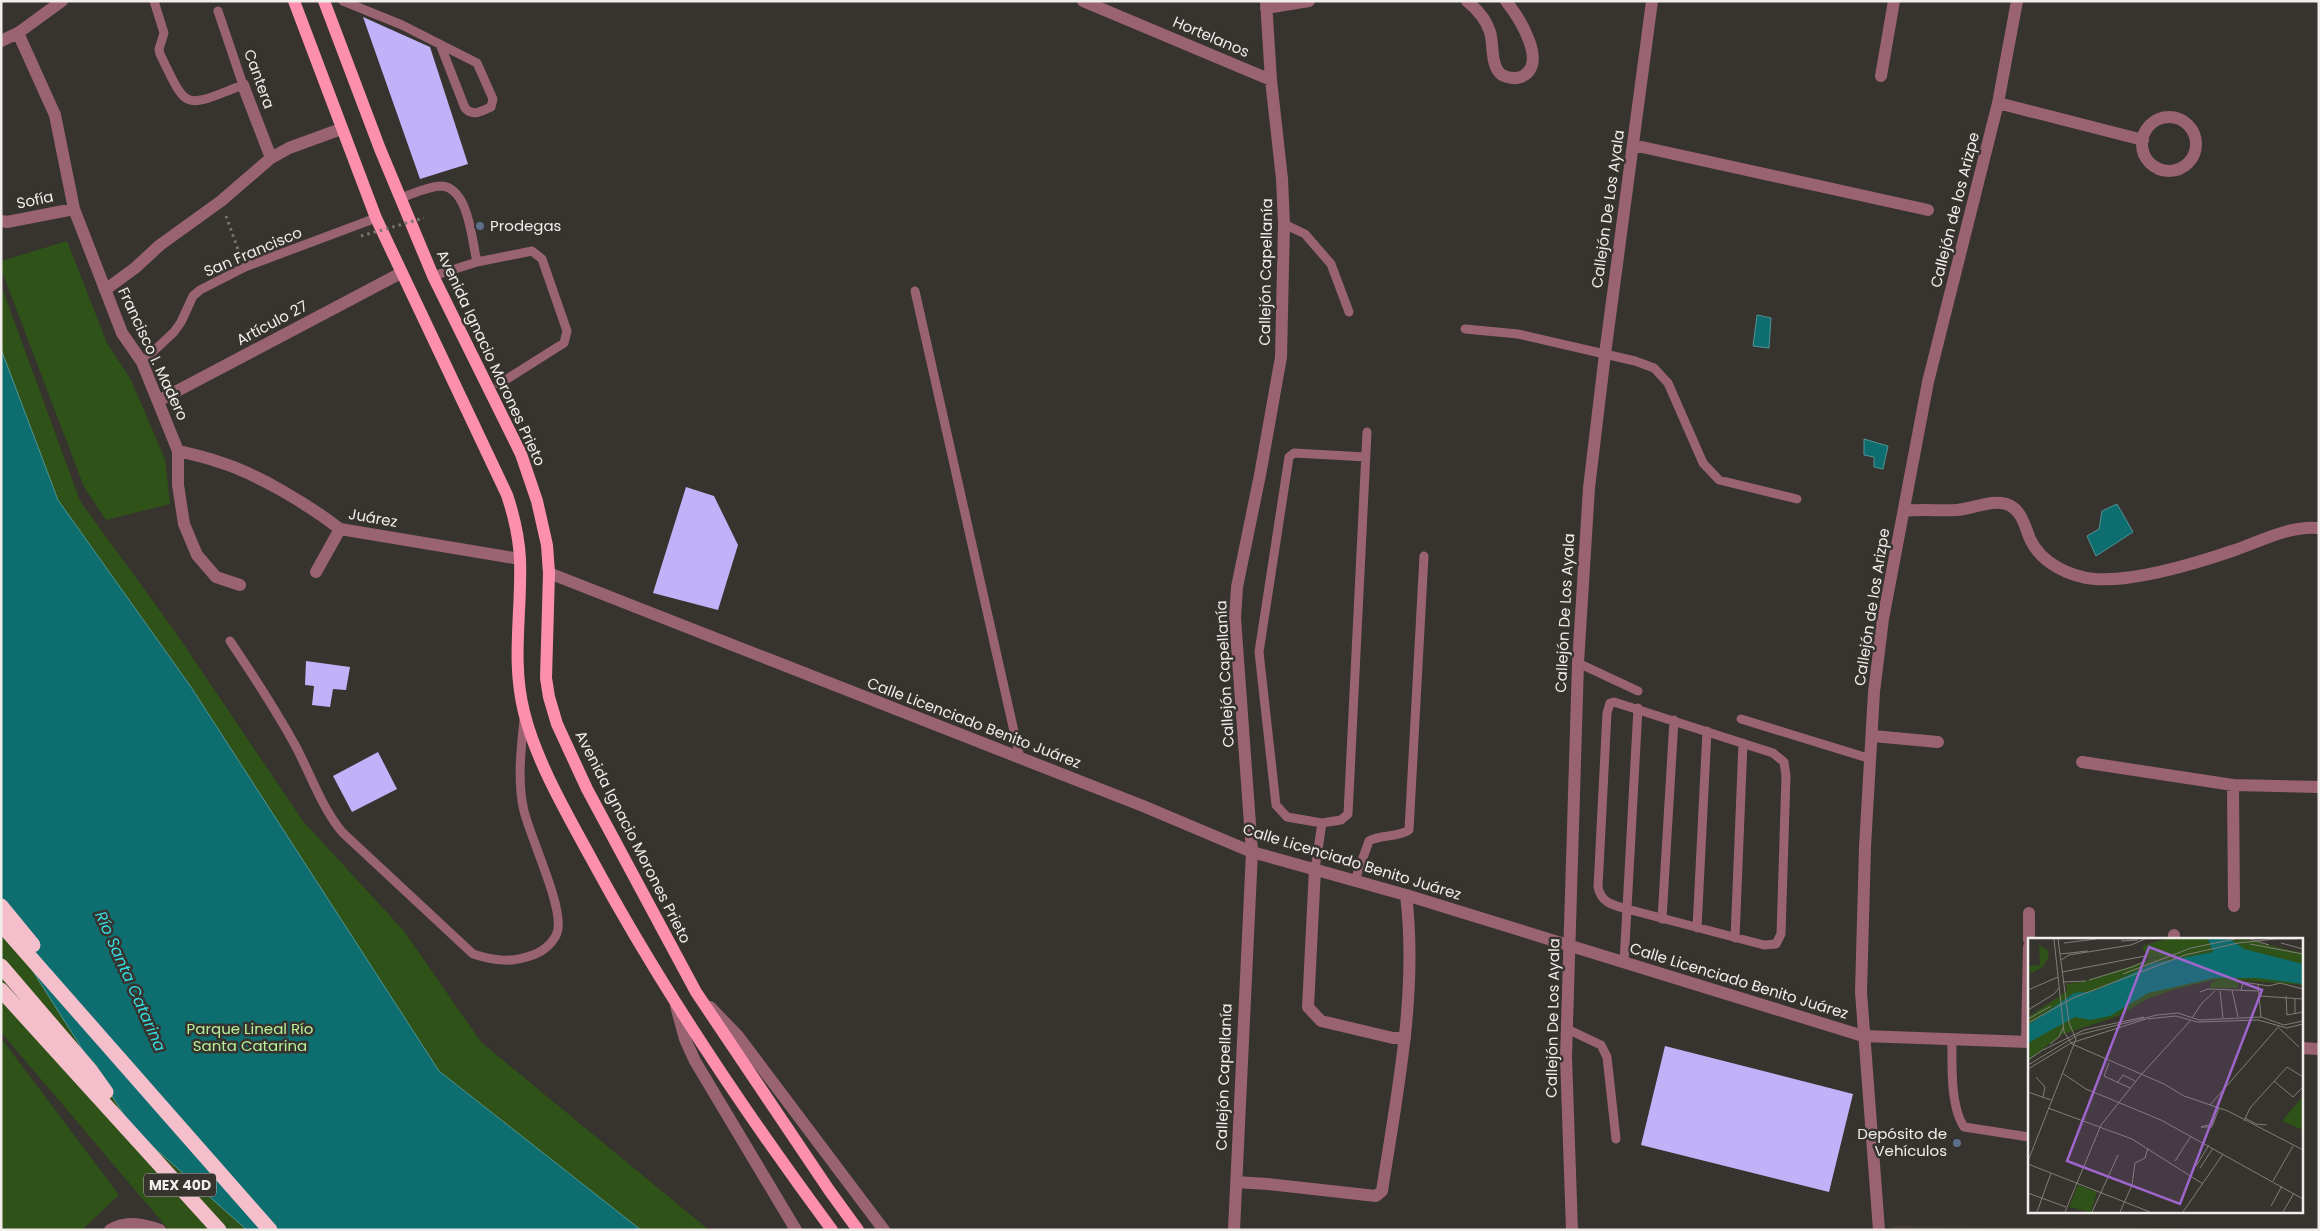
<svg xmlns="http://www.w3.org/2000/svg" width="2320" height="1231" viewBox="0 0 2320 1231" font-family="Poppins,sans-serif">
<rect width="100%" height="100%" fill="#37332e"/>
<path fill="#443c32" d="M1891,1226L2319,1229V1230H1892Z"/>
<path fill="#2e5217" d="M67,241L107,343L131,380L165,459L170,504L106,520L84,487L1,269V261Z
M1,285L80,501L174,630L303,821L404,931L481,1042L709,1230H169L1,1032Z
M1,1038L119,1195L82,1230H1Z"/>
<path fill="#0e6d6f" stroke="#529394" d="M1757,315L1771,318L1769,348L1753,346Z
M1,349L58,500L191,687L439,1071L641,1230H247L133,1129L1,921Z
M1864,439L1888,446L1883,469L1874,467V457L1864,455Z
M2117,504L2133,532L2096,556L2087,536L2099,529L2102,511Z"/>
<path fill="#bfb2f9" d="M363,17L430,47L468,164L420,179Z
M686,487L714,496L738,545L718,610L653,593Z
M306,661L350,667L346,690L333,689L330,707L312,705L314,686L305,685Z
M378,752L397,789L352,812L333,776Z
M1665,1046L1853,1094L1829,1192L1641,1145Z"/>
<g fill="none" stroke-linecap="round" stroke-linejoin="round">
<path stroke="#797571" stroke-width="3" stroke-dasharray="2.5 4" stroke-linecap="butt" d="M226,216L240,255"/>
<path stroke="#996372" stroke-width="9" d="M154,1L164,33L159,49L160,54C188,112 183,108 243,85L218,11
M343,1L402,25L477,63L493,99L491,107C481,111 473,117 465,108L440,44
M401,198C411,194 431,186 441,186C469,187 472,242 477,262L433,276
M1284,224L1305,234L1331,264L1349,312
M477,262L532,251L542,259L567,331L564,343L499,384
M915,291L1020,758
M1465,329L1518,334L1635,361L1654,368L1668,383L1703,463L1719,480L1797,499
M142,362L174,332L181,322L193,296L200,290L245,267L376,218
M230,641C253,675 275,709 295,745C311,775 321,806 342,832L473,954C495,961 511,963 533,955C544,951 556,941 558,929C562,904 531,839 524,811C517,782 521,749 524,720
M1578,663L1638,691
M1614,702L1773,753L1784,762L1786,776L1781,934L1776,944L1764,945L1627,909C1613,905 1601,903 1598,887L1607,713L1610,703Z
M1741,719L1871,759
M1322,823L1341,820L1348,814L1367,432
M1315,869L1322,823L1287,817L1276,805L1259,652L1289,457L1294,453L1366,457
M1355,880L1369,841C1381,834 1397,838 1409,830L1424,556
M1662,919L1674,720
M1697,928L1707,731
M1735,938L1743,743
M1624,963L1638,708
M1567,1029L1601,1045L1607,1057L1616,1139
M1952,1039C1952,1064 1950,1106 1964,1127L2029,1137"/>
<path stroke="#996372" stroke-width="12" d="M1083,1L1271,80
M1467,1C1477,9 1486,19 1490,32C1494,45 1490,66 1502,75C1508,78 1515,79 1521,77C1550,65 1518,16 1506,1
M1266,8L1309,1
M18,33L55,115L74,209L122,333L142,362L178,451V485L184,524L197,555L216,577L240,585
M1,41L18,33L62,1
M1881,76L1894,1
M243,85L271,158
M1998,103L2143,140
M2142 144a27 27 0 1 1 54 0a27 27 0 1 1-54 0Z
M1633,145L1928,210
M1,221L7,222L74,209
M105,290L135,268L160,245L221,201L271,158L289,148L341,129
M158,401L401,273
M178,451C191,454 205,457 219,462C256,473 309,505 340,529L520,559
M1904,511C1922,509 1939,511 1957,510C1972,509 1994,498 2009,505C2022,511 2025,527 2030,539C2041,563 2070,577 2095,579C2135,582 2197,563 2235,550C2261,541 2291,525 2319,528
M316,572L340,529
M1873,736L1938,742
M2082,762L2233,785L2319,787
M2233,785L2234,906
M1315,869L1308,1007L1321,1021L1393,1038H1405
M2174,935V940
M2029,940V913
M2027,1041L2029,947
M1236,1182L1268,1184L1376,1196L1382,1191C1397,1093 1418,993 1406,895
M110,1230C126,1220 143,1224 160,1230
M1234,1230L1252,852L1235,618L1237,587L1260,475L1281,357L1284,224L1282,179L1271,80L1266,1
M1572,1230L1566,1057L1578,663L1589,488L1605,354L1652,1
M1879,1230L1861,992L1865,847L1874,692L1883,619L1928,382L1998,103L2017,1"/>
<path stroke="#996372" stroke-width="12" d="M549,573L1143,806L1252,852L1406,895L1863,1036L2029,1042
M676,1006L685,1039L695,1061L796,1230
M710,1007L738,1036L884,1230
M2301,1048L2319,1049"/>
<path stroke="#fc8fae" stroke-width="12" d="M294,1L376,218L507,495C514,516 519,537 520,559C522,611 511,661 524,712C536,761 567,814 591,858C661,988 744,1111 832,1230
M324,1L380,149L433,276L521,454L537,501L547,545L549,573L546,678L549,697L557,724L587,789L696,992L829,1190L858,1230"/>
<path stroke="#f4becb" stroke-width="15" d="M1,906L33,945
M1,924L270,1230
M1,966L91,1071L106,1092
M1,990L219,1230"/>
<path stroke="#797571" stroke-width="3" stroke-dasharray="2.5 4" stroke-linecap="butt" d="M361,236L424,218"/>
</g>
<g fill="#5c6f8a" stroke="#37332e" stroke-width="2">
<circle cx="480" cy="226" r="5"/>
<circle cx="1957" cy="1143" r="5"/>
</g>
<g text-anchor="middle" stroke-width="5" stroke-linejoin="round" paint-order="stroke">
<rect fill="#37332e" stroke="#b8b5b2" stroke-width="1" x="144" y="1173.5" width="72" height="23" rx="4"/>
<g font-size="14" font-weight="bold" fill="#f0edea">
<text x="180" y="1190">MEX 40D</text>
</g>
<g font-size="15" fill="#f0edea" stroke="#37332e">
<text transform="translate(1211 37) rotate(23)" y="5">Hortelanos</text>
<text transform="translate(259 79) rotate(70)" y="5">Cantera</text>
<text transform="translate(35 200) rotate(-12)" y="5">Sofía</text>
<text transform="translate(1608 209) rotate(-82)" y="5">Callejón De Los Ayala</text>
<text transform="translate(1955 210) rotate(-76)" y="5">Callejón de los Arizpe</text>
<text transform="translate(253 252) rotate(-23)" y="5">San Francisco</text>
<text transform="translate(1266 272) rotate(-89)" y="5">Callejón Capellanía</text>
<text transform="translate(272 323) rotate(-28)" y="5">Artículo 27</text>
<text transform="translate(153 354) rotate(65)" y="5">Francisco I. Madero</text>
<text transform="translate(491 358) rotate(65)" y="5">Avenida Ignacio Morones Prieto</text>
<text transform="translate(373 518) rotate(10)" y="5">Juárez</text>
<text transform="translate(1872 607) rotate(-81)" y="5">Callejón de los Arizpe</text>
<text transform="translate(1565 613) rotate(-87)" y="5">Callejón De Los Ayala</text>
<text transform="translate(1225 674) rotate(-93)" y="5">Callejón Capellanía</text>
<text transform="translate(974 723) rotate(21)" y="5">Calle Licenciado Benito Juárez</text>
<text transform="translate(633 837) rotate(63)" y="5">Avenida Ignacio Morones Prieto</text>
<text transform="translate(1352 862) rotate(17)" y="5">Calle Licenciado Benito Juárez</text>
<text transform="translate(1739 981) rotate(17)" y="5">Calle Licenciado Benito Juárez</text>
<text transform="translate(1553 1018) rotate(-89)" y="5">Callejón De Los Ayala</text>
<text transform="translate(1224 1077) rotate(-88)" y="5">Callejón Capellanía</text>
</g>
<g font-size="15" fill="#f0edea" stroke="#37332e" text-anchor="start">
<text x="490" y="231">Prodegas</text>
<text x="1947" y="1139" text-anchor="end">Depósito de<tspan x="1947" dy="17">Vehículos</tspan></text>
</g>
<g font-size="15" fill="#b6ef98" stroke="#37332e">
<text x="250" y="1034">Parque Lineal Río<tspan x="250" dy="17">Santa Catarina</tspan></text>
</g>
<g font-size="16" font-style="italic" fill="#35dce0" stroke="#37332e">
<text transform="translate(131 981) rotate(66)" y="6">Río Santa Catarina</text>
</g>
</g>
<g transform="translate(2028 938)">
<rect width="275" height="275" fill="#37332e"/>
<path d="M137,1H179L181,4L216,1L275,15V47L211,42L210,50H182L183,44L190,42H185L148,51L121,60L90,78L33,97L0,123V79L39,53L38,46L57,43L133,18L120,21L114,8ZM11,7L19,11L21,18L15,29L0,37L3,34L0,28L12,27ZM275,158V192L254,183ZM50,247L69,254L63,274L41,269Z" fill="#2e5217"/>
<path d="M180,1H202L216,11L275,26V46L229,40H186L120,55L82,78L62,82L47,79L0,105V87L46,55L66,53L126,25L185,14Z" fill="#0e6d6f"/>
<path fill="none" stroke="#817d79" stroke-width="1" d="M26,1L36,94L44,106L136,146L156,158L200,173L275,212M222,1L241,7M246,1H269M93,3L110,2M36,5L68,1M253,5L275,11M222,6L275,16M32,16L60,13M33,22L41,17L103,7L117,1M34,34L117,18L115,24L104,29L61,42M95,36L163,10L207,1M35,44L58,43M230,46L233,79M0,52L30,39M204,52L210,79M213,52L215,44L241,48L252,45L275,51M192,53L195,80M172,54L180,51L231,53M232,58L275,61M258,58L259,77L275,74M267,60V76M0,72L26,56L31,50M164,80L174,65L187,53M0,81L23,68M119,81L148,78L169,84L230,82L259,90L275,86M0,85L45,60L157,17L210,5L247,1M251,90L271,109M22,106L31,99L35,90M15,112L56,92L116,79M0,122L16,111M81,125L76,138L102,150M0,127L50,97L129,77L150,75L171,82L233,79L256,87L275,83M0,131L43,105L118,81M34,135L58,151L133,182L275,261M8,139L17,149L15,159M246,143L265,159L275,149M89,145L95,137L107,143M0,154L23,162M182,167L251,88M20,170L104,201L175,246M217,180L228,186L239,187M216,183L222,170L259,129L275,139M173,189H184L191,170M173,189L184,186L189,169M0,223L48,101L41,85L30,1M147,223L163,198M0,226L122,274M168,228L181,207M172,230L185,210M245,243L265,208M0,255L38,269M243,268L254,248M9,274L23,235M37,274L73,187L112,138L162,83M64,274L90,217M92,274L104,247L107,225L117,220L120,210M155,274L195,216M255,274L266,255"/>
<path fill="#9e66cc" fill-opacity="0.15" stroke="#9e66cc" stroke-width="2.5" d="M121,9L234,52L152,266L39,223Z"/>
<rect width="275" height="275" fill="none" stroke="#f0edea" stroke-width="2.5"/>
</g>
<rect width="2320" height="1231" fill="none" stroke="#f0edea" stroke-width="5"/>
</svg>
